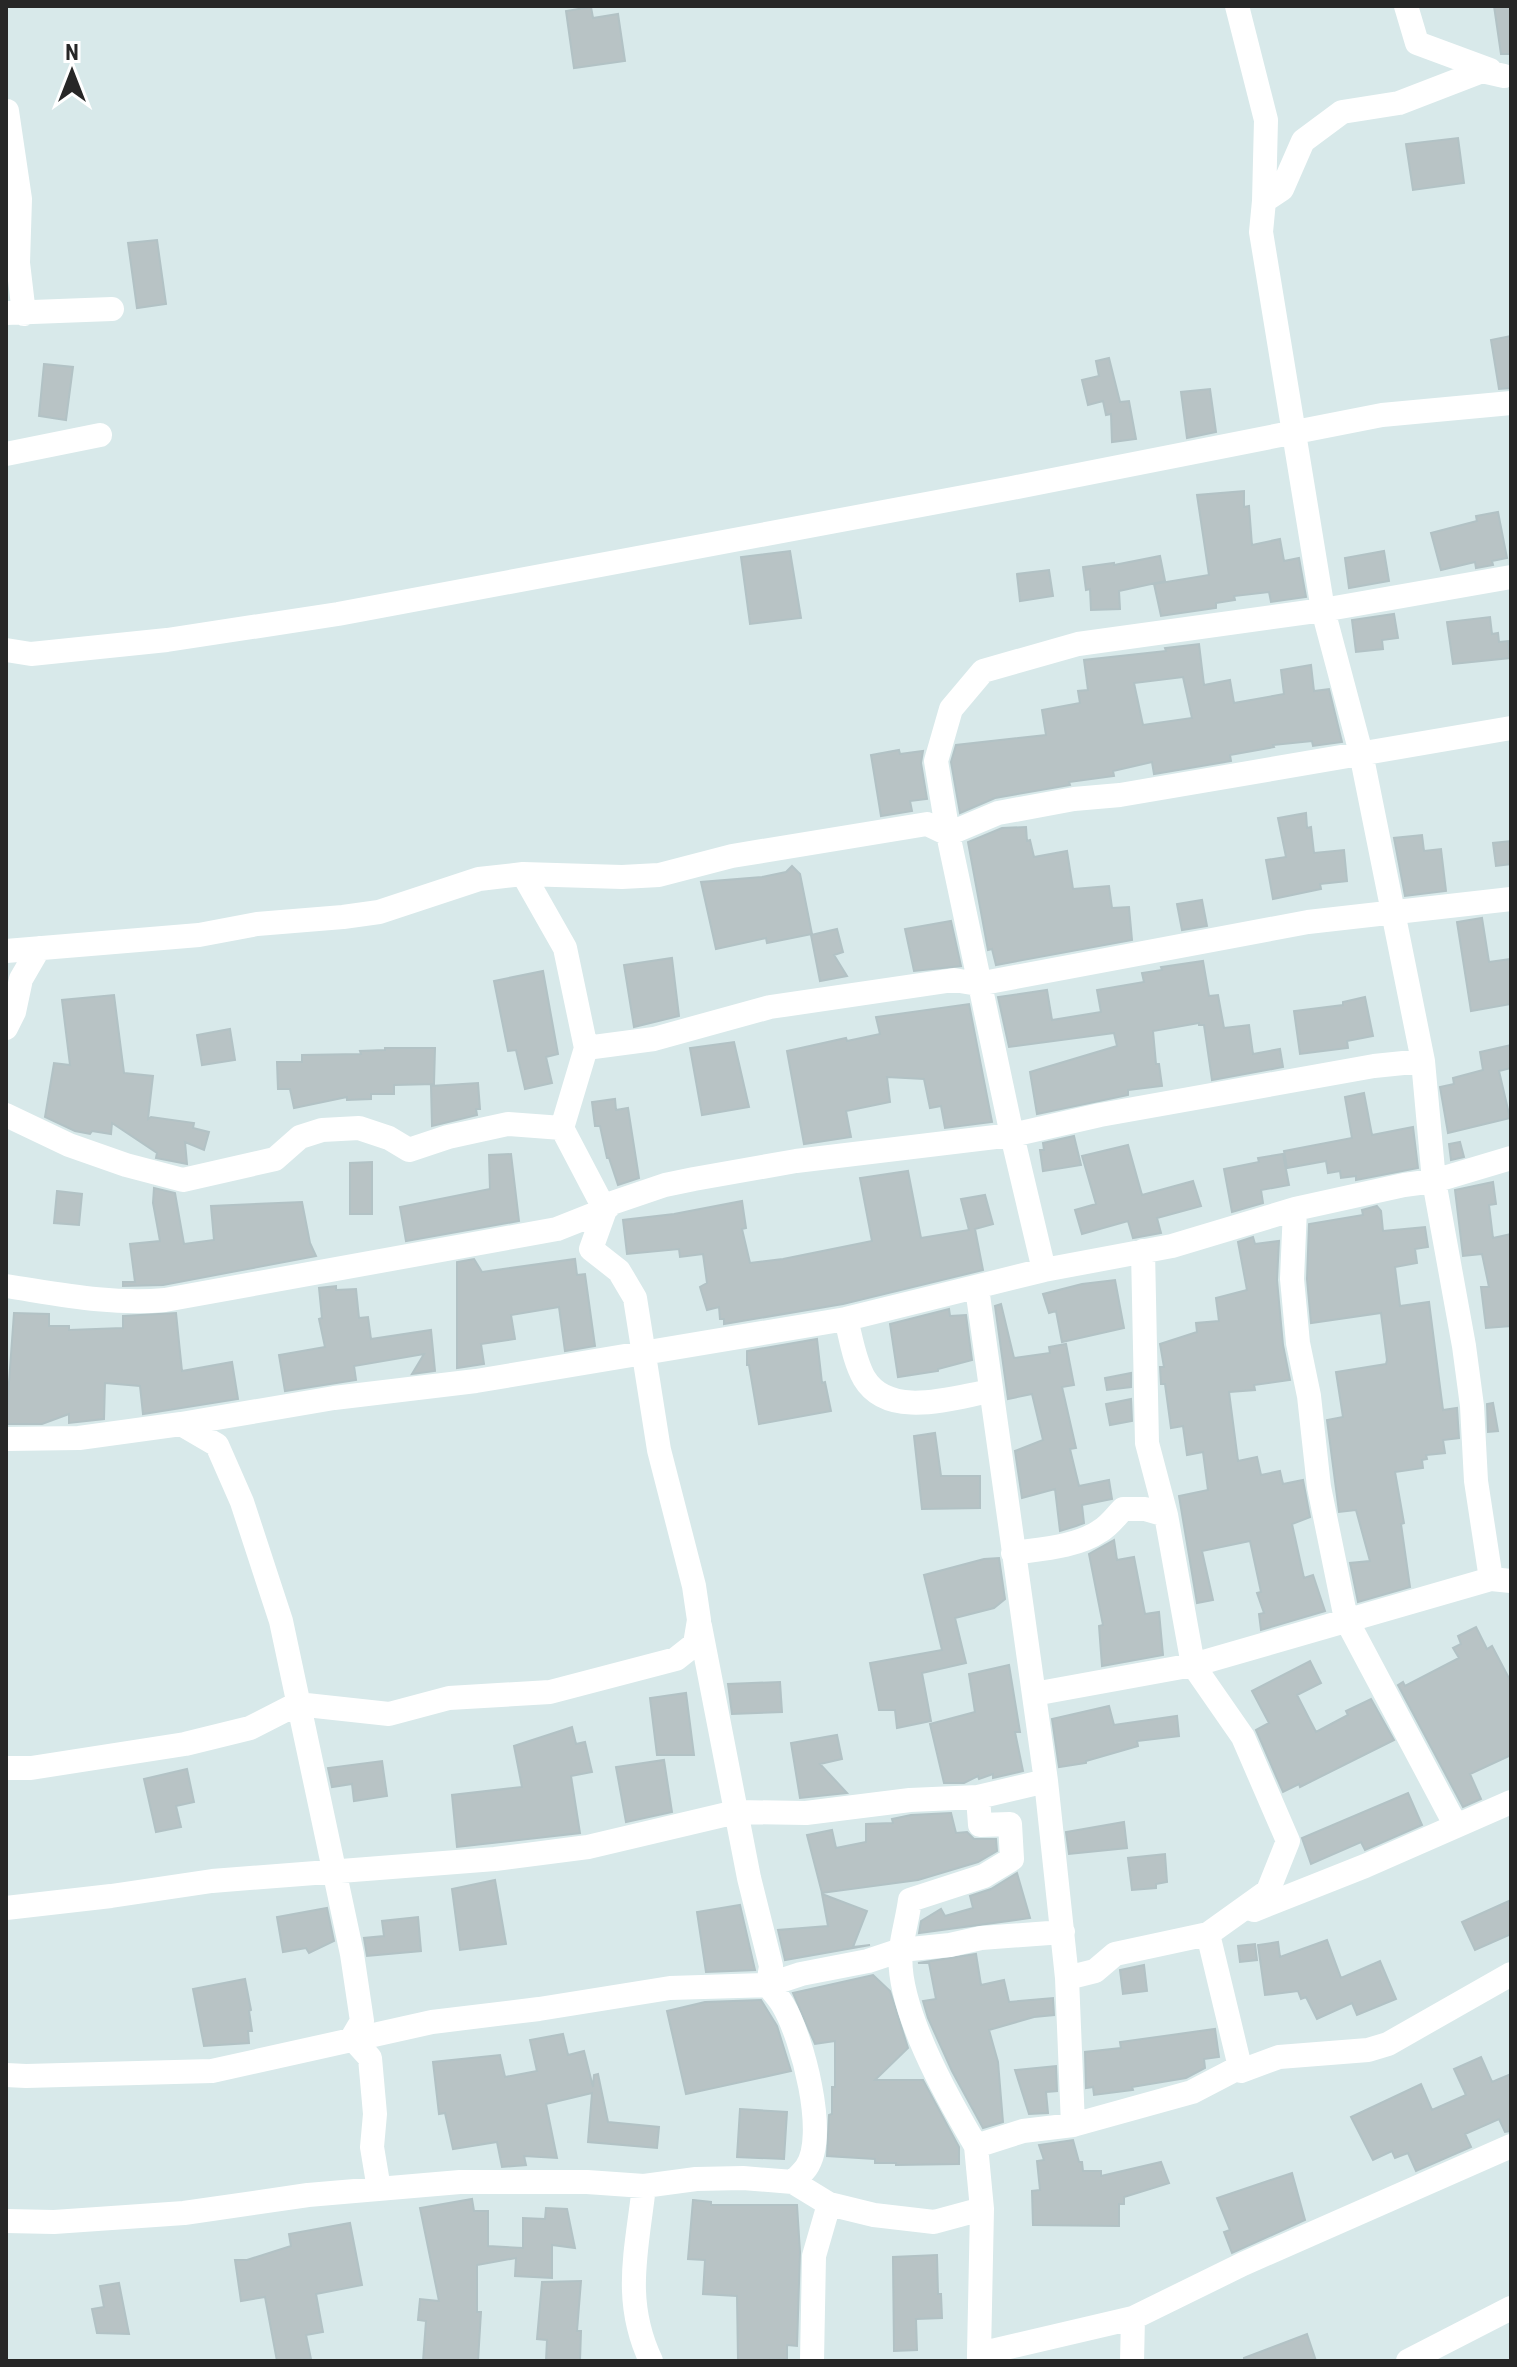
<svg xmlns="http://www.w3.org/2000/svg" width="1517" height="2367" viewBox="0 0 1517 2367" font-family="'Roboto Condensed',sans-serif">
<rect width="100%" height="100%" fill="#d8e9ea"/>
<path fill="#b8c3c5" stroke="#b2c2c5" stroke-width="2" fill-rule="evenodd" d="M1494,6H1511V54H1501Z
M591,7L593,18L618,14L625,61L574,68L566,11Z
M1458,138L1464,183L1413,190L1406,144Z
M157,240L166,304L137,308L128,243Z
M1511,336V388L1499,389L1491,340Z
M1109,358L1120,402L1129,401L1136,439L1112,442L1111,414L1106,415L1103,401L1088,405L1082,380L1099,376L1096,361Z
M44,364L73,367L66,420L39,416Z
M1210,389L1216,432L1187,438L1181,392Z
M1244,491V507L1249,506L1252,545L1280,539L1284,561L1299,558L1306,597L1271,602L1269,592L1234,596L1235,600L1216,603V608L1161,616L1154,584L1209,575L1197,495Z
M1498,512L1507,558L1492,561L1493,565L1476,568L1475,562L1441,570L1431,533L1477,521L1476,516Z
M790,551L801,618L750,624L741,557Z
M1384,551L1389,581L1349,588L1345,558Z
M1160,556L1165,581L1119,591L1120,609L1091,610L1090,589L1086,590L1083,567L1114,563V565Z
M1049,570L1053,596L1020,601L1017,574Z
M1394,614L1398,638L1382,640L1383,649L1356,652L1352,620Z
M1490,617L1492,634L1498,633L1499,642L1508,641L1510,658L1453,664L1447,622Z
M1199,644L1204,685L1230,680L1234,703L1284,694L1281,670L1311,665L1314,691L1329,689L1342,742L1313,746L1312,741L1273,745L1274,747L1230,755L1231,761L1154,774L1152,762L1113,771L1114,776L1069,782L1070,785L995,798L960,813L951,762L956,745L1046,735L1042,710L1080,703L1078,691L1088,690L1084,660L1166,651L1165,648ZM1183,677L1192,718L1143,725L1134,683Z
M899,750L900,754L923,751L921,763L927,799L910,801L912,811L881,816L871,755Z
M1306,813L1307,828L1311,827L1314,853L1344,850L1347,881L1320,884L1321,889L1273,899L1266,860L1286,857L1278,818Z
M1026,827L1027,841L1030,840L1034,857L1067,851L1073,889L1109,886L1112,908L1129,907L1132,940L996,965L992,949L988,950L968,842L1002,828Z
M1422,835L1424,851L1441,849L1446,891L1405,896L1394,838Z
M1511,841V864L1496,866L1493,843Z
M792,866L800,874L812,934L767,943L766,938L716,949L701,882L762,877L786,872Z
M1202,900L1207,926L1182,930L1177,904Z
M1482,918L1489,962L1511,959V1004L1471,1011L1457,922Z
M951,921L961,966L914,971L905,929Z
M837,929L843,952L834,955L847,976L820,981L811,935Z
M672,958L679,1016L634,1027L624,965Z
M1203,961L1209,996L1218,995L1224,1028L1249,1025L1253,1054L1280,1049L1283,1067L1212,1080L1204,1025H1199V1023L1153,1031L1156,1064H1159L1162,1086L1128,1090V1095L1037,1114L1030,1072L1117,1046L1114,1033L1009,1047L998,997L1047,990L1052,1020L1101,1012L1097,990L1144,982L1142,973L1162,970L1161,967Z
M543,971L558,1054L546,1057L552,1083L525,1089L516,1050L508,1051L494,981Z
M114,995L124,1073L153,1076L148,1119L151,1117L194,1123L193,1128L209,1132L204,1150L185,1142L187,1164L156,1158L157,1153L112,1123L111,1134L92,1131L90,1134L75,1131L45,1117L54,1063L70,1065L62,1000Z
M1365,997L1373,1036L1347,1041L1348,1048L1300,1054L1294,1011L1343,1005V1002Z
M969,1004L992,1122L945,1128L941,1106L930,1108L924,1079L887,1077L890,1102L846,1111L851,1137L804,1144L787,1051L846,1038L847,1041L880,1034L876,1017Z
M230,1029L235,1060L202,1065L197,1035Z
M734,1042L749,1107L702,1115L690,1048Z
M1511,1045V1068L1499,1071L1510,1118L1448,1133L1440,1087L1454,1084L1453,1078L1483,1070L1480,1052Z
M385,1048H435L434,1084L394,1085V1094H371V1099L347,1100V1097L294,1108L290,1089H278L277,1062H302V1055L361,1054L360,1051L385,1050Z
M478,1083L480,1109H476L477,1115L432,1126L431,1086Z
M1364,1093L1372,1135L1413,1127L1418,1168L1356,1180V1176L1341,1178L1340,1171L1328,1173L1326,1161L1287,1168L1284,1151L1352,1138L1345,1097Z
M615,1099L616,1110L628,1108L639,1178L618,1185L609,1158H607L600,1126H595L592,1102Z
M1074,1136L1081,1165L1043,1171L1040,1150H1044L1043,1143Z
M1460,1142L1464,1157L1451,1160L1449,1144Z
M1128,1145L1142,1195L1193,1181L1201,1206L1157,1218L1161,1233L1133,1238L1128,1221L1082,1234L1075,1210L1096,1204L1082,1156Z
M511,1154L519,1221L406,1241L400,1207L490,1189L489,1155Z
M1283,1154L1289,1185L1261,1190L1263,1203L1232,1212L1224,1169L1259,1162L1258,1158Z
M372,1162V1214H350V1163Z
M908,1171L921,1238L969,1230L961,1199L985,1195L993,1224L975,1229L983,1270L843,1304L724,1324V1319H720L719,1307L707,1310L700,1287L707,1283L703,1254L680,1257L679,1249L627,1254L623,1220L674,1214L742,1201L746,1228L742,1229L750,1263L783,1259L872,1241L860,1178Z
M1493,1182L1496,1204L1489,1205L1493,1238L1511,1234V1326L1486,1328L1481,1287H1489L1482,1254L1463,1256L1455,1190Z
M154,1188L175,1193L184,1244L214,1240L211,1206L302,1202L310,1243L316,1256L163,1285L123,1286V1282H135L130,1244L160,1241L153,1203Z
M57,1191L82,1194L79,1225L54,1223Z
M1377,1206L1381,1211L1383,1231L1425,1227L1428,1247L1415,1249L1417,1263L1395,1267L1400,1306L1429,1302L1443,1410L1457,1408L1459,1438L1443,1440L1445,1453L1426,1455L1427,1459L1422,1460L1423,1468L1395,1472L1404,1523L1401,1524L1410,1587L1358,1602L1350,1563L1370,1561L1356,1510L1339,1512L1327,1420L1343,1417L1336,1372L1386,1364L1387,1360L1381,1313L1311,1323L1307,1279L1309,1224L1363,1215L1362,1210Z
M1253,1237L1255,1244L1279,1241L1277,1280L1283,1345L1290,1380L1254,1385L1255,1390L1229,1392L1238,1461L1257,1457L1261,1475L1280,1471L1283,1484L1303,1480L1310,1517L1292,1524L1304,1578L1313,1575L1325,1611L1261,1630L1259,1614L1264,1613L1257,1593L1261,1592L1250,1541L1202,1551L1213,1600L1197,1603L1179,1496L1208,1490L1203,1452L1187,1455L1183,1426L1171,1428L1165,1384H1161L1160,1367H1164L1160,1344L1197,1332L1196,1323L1219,1321L1216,1298L1247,1290L1238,1242Z
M474,1259L482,1272L575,1259L577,1275L585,1274L595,1346L565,1351L559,1307L511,1315L515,1339L481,1344L484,1364L457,1368V1262Z
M1115,1280L1124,1328L1062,1342L1056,1311L1049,1313L1043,1294L1082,1284Z
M336,1286V1290L356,1289L359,1318L368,1317L371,1339L431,1330L435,1371L412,1374L424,1354L354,1366L356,1380L285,1391L279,1355L325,1347L319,1319L322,1318L319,1288Z
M1001,1304L1014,1358L1050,1353L1049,1347L1066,1344L1074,1385L1062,1387L1076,1448L1070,1449L1079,1486L1109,1480L1112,1499L1082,1505L1084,1523L1076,1526L1060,1531L1055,1489L1022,1498L1015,1451L1043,1440L1032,1394L1008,1399L995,1306Z
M949,1309L950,1316L966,1315L972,1360L938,1369V1371L898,1377L890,1324Z
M14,1313L49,1314V1326H69V1330L123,1328V1316L176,1313L182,1371L232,1362L238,1399L143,1414L140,1386L105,1383L104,1419L69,1423V1414L42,1424H6Z
M817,1339L822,1383L825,1382L831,1411L759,1424L749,1365H747V1351Z
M1131,1373V1387L1107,1390L1105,1378Z
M1131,1399L1132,1421L1110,1425L1106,1404Z
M1493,1403L1498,1431L1488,1432L1487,1404Z
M935,1433L941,1476H980V1508L922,1509L914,1436Z
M1114,1540L1117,1560L1134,1557L1145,1614L1159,1612L1163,1655L1102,1666L1099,1626L1103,1625L1089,1554Z
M999,1558L1005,1599L994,1608L955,1618L966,1663L922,1673L931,1721L897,1728L895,1710H879L870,1663L942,1650L924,1575L984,1559Z
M1476,1627L1487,1649L1492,1646L1511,1682V1755L1470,1774L1481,1799L1463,1807L1398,1685L1403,1682L1405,1686L1459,1658L1453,1648L1461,1644L1458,1636Z
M1310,1661L1321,1683L1297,1695L1316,1732L1348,1715L1346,1711L1371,1699L1394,1740L1300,1787L1299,1784L1283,1792L1256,1730L1269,1723L1252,1691Z
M1009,1665L1020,1732H1015L1023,1771L993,1778V1774L979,1779L978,1776L964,1783H944L930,1724L975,1712L969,1674Z
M780,1682L782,1712L732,1714L728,1684Z
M686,1693L694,1755H657L650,1698Z
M1109,1706L1114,1725L1177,1716L1179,1736L1137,1741L1138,1746L1086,1761V1763L1059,1767L1052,1719Z
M572,1727L576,1744L585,1742L592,1772L571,1776L580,1833L457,1847L452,1795L522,1787L514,1746Z
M837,1735L842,1759L820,1764L847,1793L800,1798L791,1743Z
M664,1760L672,1812L626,1822L616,1767Z
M382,1761L387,1796L354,1801L352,1784L332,1787L328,1768Z
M187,1769L194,1802L176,1806L181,1827L156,1832L144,1779Z
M1408,1793L1422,1825L1365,1850L1361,1842L1311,1864L1302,1838Z
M951,1813L956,1833L967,1832L974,1839H996L997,1851L978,1862L918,1880L822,1893L807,1835L832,1830L836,1848L866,1842V1824L893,1823L892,1819L911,1815Z
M1124,1822L1127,1848L1069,1854L1066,1832Z
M1165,1854L1167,1882L1156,1884V1888L1132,1890L1128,1858Z
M1017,1873L1030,1918L919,1933L921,1921L941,1909L945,1916L973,1908L970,1896L991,1889Z
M495,1880L506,1944L460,1950L452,1889Z
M822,1894L867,1911L853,1947L870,1945L785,1960L778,1930L828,1926Z
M1511,1900V1934L1475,1950L1462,1922Z
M740,1905L755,1970L706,1972L697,1912Z
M327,1908L334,1941L309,1953L306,1948L283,1952L277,1917Z
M418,1917L421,1951L367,1956L364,1938L384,1936L382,1921Z
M1327,1940L1341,1978L1380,1961L1396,1999L1357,2015L1352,2003L1317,2019L1306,1997L1301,1999L1298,1991L1265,1995L1258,1945L1278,1942L1280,1957Z
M1255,1944L1257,1960L1240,1962L1238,1946Z
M976,1954L981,1985L1004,1980L1009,2002L1053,1998L1054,2015L1034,2017L989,2030L998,2062L1003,2122L983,2128L952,2071L928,2018L923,2001L936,1999L929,1963H918Z
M1144,1965L1147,1991L1123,1994L1120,1970Z
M873,1975L890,1991L908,2048L875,2080H923L959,2147V2164L896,2165V2163H875V2159L827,2156L829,2115L832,2114V2087H835V2041L815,2044L793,1993Z
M245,1979L251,2010L249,2011L252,2031H248L249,2043L204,2046L193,1989Z
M761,2000L777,2026L791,2071L686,2094L667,2011L705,2002Z
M1215,2029L1219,2057L1204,2059L1205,2068L1186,2078L1132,2087L1133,2090L1094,2095L1093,2087L1086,2088L1085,2052L1121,2048L1120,2042Z
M563,2034L568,2055L584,2051L593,2087L594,2075L598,2074L608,2122L659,2127L657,2148L588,2142L592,2093L546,2104L557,2158L524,2156L526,2165L502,2167L497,2142L453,2149L445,2113L439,2114L433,2062L500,2055L505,2077L537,2071L530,2040Z
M1481,2057L1492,2082L1511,2074V2131L1505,2132L1499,2119L1465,2134L1471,2147L1416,2171L1408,2153L1395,2158L1392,2151L1373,2160L1351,2117L1421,2084L1432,2110L1466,2095L1454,2069Z
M1056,2066L1057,2091L1046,2092L1048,2113L1029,2114L1015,2070Z
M740,2109L787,2112L784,2159L737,2157Z
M1073,2140L1079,2162H1082L1083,2171H1101V2176L1161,2162L1169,2183L1124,2197V2204H1119V2226L1033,2225L1032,2191L1040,2190L1037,2161L1044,2160L1039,2145Z
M1292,2173L1305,2220L1232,2253L1224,2232L1230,2230L1217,2198Z
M472,2199L474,2211H488V2246L523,2248V2218L545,2219L546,2208L567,2209L575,2248L552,2245V2278L515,2276L516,2258L477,2265V2312H481L478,2361H423L426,2321L418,2320L420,2299L439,2301L420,2208Z
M693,2200L711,2202V2205H797L800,2252L797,2346L787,2345V2359L738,2361L737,2296L703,2294L705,2260L688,2259Z
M350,2223L362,2285L316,2294L323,2332L306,2335L311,2359L277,2361L265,2297L241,2301L235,2260H247L291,2246L289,2234Z
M937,2255L938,2294H941L942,2318L916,2319L917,2350L894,2351L893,2257Z
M581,2281L577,2331H581L580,2361H546L547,2340L537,2339L542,2282Z
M119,2283L129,2334L97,2333L92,2309L104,2307L100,2286Z
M1307,2334L1316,2361H1244V2358Z"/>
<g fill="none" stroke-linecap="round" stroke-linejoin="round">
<path stroke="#fff" stroke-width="24" d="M1237,6L1266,120L1264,201
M1406,6L1417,43L1490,70
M7,111L20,199L18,263L24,314
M6,313L112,309
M6,454L100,435
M6,650L31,654L167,640L338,614L1012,488L1382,415L1511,403
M523,874L565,948L586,1048L562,1128
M6,951L199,935L257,924L343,917L379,912L479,879L523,874L622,877L659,875L732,856L927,824L948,834L998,813L1074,799L1120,795L1511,728
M6,1028L14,1012L21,979L39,948
M586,1048L654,1039L770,1007L954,980L978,984L1308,922L1511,899
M1423,1061L1361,753L1323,610L1261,232L1264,201L1282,189L1303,141L1342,112L1399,103L1482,71L1504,76
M6,1115L69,1145L126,1165L183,1180L275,1159L300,1137L322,1130L359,1128L389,1138L409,1150L448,1137L508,1124L562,1128L605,1210L591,1249L619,1271L635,1298L659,1450L694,1586L699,1620L695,1644L676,1659L550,1692L449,1698L389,1714L297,1704L250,1728L185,1744L31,1768H6
M1295,1209L1292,1279L1298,1343L1309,1396L1319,1487L1346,1619L1456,1826
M1143,1251L1147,1443L1166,1515L1193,1665L1243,1737L1288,1841L1268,1891L1208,1934L1240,2067
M1044,1270L1012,1135L948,834L936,761L951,709L983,671L1078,644L1323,610L1511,577
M6,1286C59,1294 111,1305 165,1300L557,1229L605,1210L612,1203L665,1185L694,1179L796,1161L1012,1135L1100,1115L1374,1066L1423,1061L1434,1181L1464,1346L1472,1406L1476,1481L1491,1579
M977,1288L1046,1781L1067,1978
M846,1319C851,1338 854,1360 864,1378C889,1420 954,1397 991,1391
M181,1424L217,1445L242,1502L281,1621L352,1954L362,2021L352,2038L370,2058L375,2114L372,2147L379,2189
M6,1439L79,1438L181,1424L334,1398L476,1381L846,1319L1044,1270L1172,1246L1295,1209L1404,1185L1434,1181L1511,1158
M1013,1553C1041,1549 1077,1547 1100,1531C1109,1526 1116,1516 1123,1509H1145L1166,1515
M700,1626L749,1878L771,1966L768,1985C773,1992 779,1998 783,2005C802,2037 829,2136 806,2168C802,2173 797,2178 793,2182
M1034,1694L1193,1665L1491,1579L1511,1581
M6,1908L111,1896L212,1881L495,1859L588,1847L736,1812L806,1813L910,1800L978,1797L1046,1781
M1254,1910L1365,1866L1511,1802
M6,2075L26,2076L212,2071L432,2022L539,2009L670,1988L768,1985L801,1974L868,1961L901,1950L950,1945L981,1938L1063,1932
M1073,2125L1067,1978L1095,1971L1115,1954L1208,1934
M976,2146C948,2099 894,2005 901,1949C903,1933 908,1916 910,1900L984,1876L1012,1859L1010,1824L980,1825L978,1797
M644,2186C637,2250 622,2300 651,2361
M6,2221L54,2222L184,2213L308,2195L460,2182H587L644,2186L696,2179L743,2178L793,2182L829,2204L874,2215L934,2222L982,2209L976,2146L1023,2131L1073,2125L1192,2092L1240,2067L1241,2071L1279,2057L1368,2050L1388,2044L1511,1974
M979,2354L982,2209
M812,2361L814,2256L829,2204
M979,2361V2354L1133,2318L1243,2264L1511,2146
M1132,2361L1133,2318
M1408,2361L1511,2308"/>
</g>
<rect width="1517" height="2367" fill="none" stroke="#272727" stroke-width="16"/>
<g transform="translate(72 72)" stroke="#ffffff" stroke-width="6" paint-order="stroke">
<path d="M0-6L14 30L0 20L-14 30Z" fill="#272727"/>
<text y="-12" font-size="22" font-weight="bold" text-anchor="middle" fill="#272727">N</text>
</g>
</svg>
